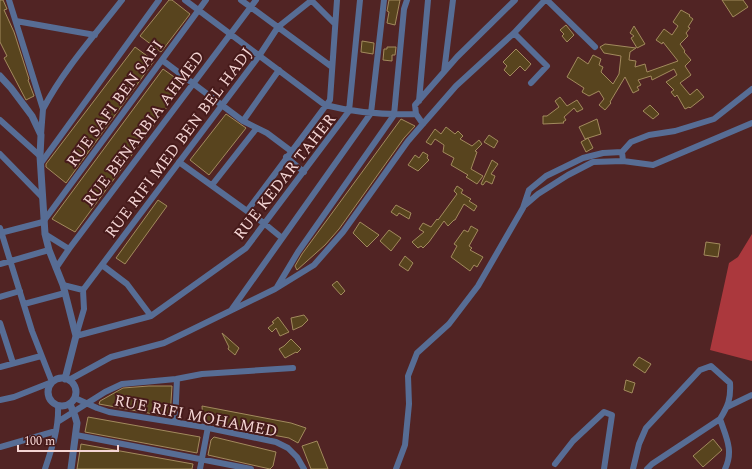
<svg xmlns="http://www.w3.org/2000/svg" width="752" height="469" viewBox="0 0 752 469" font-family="Spectral,serif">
<rect width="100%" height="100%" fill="#512424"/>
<path fill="#ab383d" d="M752,234V361L710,350L729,263L738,257Z"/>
<path fill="#58441e" stroke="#a28a5d" d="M0,0H3L7,9L4,10L14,32L29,79L28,80L34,96L26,100L4,58L7,56L0,42Z
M169,0H172L190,14L161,52L140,36Z
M389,0H400L395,25L387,23L389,12L387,11Z
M722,0H743L748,7L733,17Z
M681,10L690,15L689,16L693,19L688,27L690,28L686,33L688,36L680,44L685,51L684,52L691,60L685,66L691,75L680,83L690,95L697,89L704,97L690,108L689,107L685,109L677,95L675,97L671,92L674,90L666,82L677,75L674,69L652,80L651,76L638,80L641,85L637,87L639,90L633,93L625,77L610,102L611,103L605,110L599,105L604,99L599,91L589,96L582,92L584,88L567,77L578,57L588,64L593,55L601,59L599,65L603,67L601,72L613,84L619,74L621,56L604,53L600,47L605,44L636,48L630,52L629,60L636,61L635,67L645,64L647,72L678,61L663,42L662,44L656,40L664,29L672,35L678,26L673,22Z
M566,25L574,35L567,42L562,36L564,34L560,30Z
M634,26L645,44L637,48L631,38L634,36L630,33Z
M362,41L374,43L373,54L361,52Z
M135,47L154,61L66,183L46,167V164Z
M387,47H396L395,55H392V61L383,60L384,49H387Z
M516,49L531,64L525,71L520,66L510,76L504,70L507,66L503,62Z
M163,69L184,84L75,232L52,219Z
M560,97L567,106L577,100L583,109L577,112L574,108L564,117L566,120L563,122L564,123L543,124V116H547L559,107L555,101Z
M650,105L659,114L653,119L643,111Z
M226,114L246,128L209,175L190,160Z
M401,119L415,126L404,138L339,229L325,245L297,270L295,266L302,254Z
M597,119L601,134L585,139L579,127Z
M446,127L455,134L458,131L463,136L460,139L472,146L479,140L482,144L475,151L477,152L471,169L483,176L477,184L466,177L468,175L451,165L454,158L443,152L444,145L435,139L431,145L426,142L435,129L441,134Z
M489,135L498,141L494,148L484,142Z
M588,138L593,148L586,152L581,142Z
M423,152L428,155L427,158L429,160L418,171L408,165L415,155L419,158Z
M492,160L498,164L491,174L495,176L492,184L486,181L483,185L481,184Z
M457,186L463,190L461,193L471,199L469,201L477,206L474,211L464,204L455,220H454L448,226L444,221L429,242L423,248L421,246L418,248L412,242L424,232L419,229L423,223L431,227L437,219L438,220L457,194L454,191Z
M158,200L167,206L125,264L116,258Z
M396,205L411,213L409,219L399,213L397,216L391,212Z
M360,222L379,235L367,247L353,233Z
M471,226L478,230L469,246L472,248L470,250L483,257L477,267L474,265L470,271L451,257L457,246L454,244L464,230L468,232Z
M389,230L401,238L391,251L380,241Z
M706,242L720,244L718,257L704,255Z
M405,256L413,263L408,271L399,265Z
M337,281L345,291L341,295L332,285Z
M304,315L308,320L302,326L293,330L291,318Z
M278,317L289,332L280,336L276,328L272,332L268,328L274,323L272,322Z
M222,333L239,348L235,355L228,349L229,347Z
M291,339L301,349L297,353L296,352L285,358L279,349L284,346Z
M639,357L651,364L645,373L633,365Z
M626,380L635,383L632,393L624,390Z
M149,386H172L170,417L99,404L100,401L123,388Z
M202,406L291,423L306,428L298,443L289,438L203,422Z
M88,417L200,437L197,453L85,432Z
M214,437L276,452L273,466L270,469L208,455L211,440Z
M713,439L722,450L703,467L693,456Z
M317,441L328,469H311L302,446Z
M81,444L193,464L192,469H77Z"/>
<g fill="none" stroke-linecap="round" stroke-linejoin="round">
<path stroke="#576d95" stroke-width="6" d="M9,0L43,109L41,135
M185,0L325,105C356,113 384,115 416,114
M241,0L332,67
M311,0L335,24
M547,0L595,47
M16,21L95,35
M514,33L547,66L531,83
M162,60L243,121L267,133L291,151
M444,72L453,0
M419,101L428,0
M43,109C64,69 95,35 122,0
M0,120L40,156
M243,121L279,70
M423,124L416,114L415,105L457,57L515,0
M0,154L42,197
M286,157L304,172
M623,161L622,152L631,142L649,135L675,131L714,119L752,89
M179,162L265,224L282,238
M41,163L159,0
M212,185L256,129
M524,206L538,194L568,175L593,162L623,161L653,165L752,123
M247,211L330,100L337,0
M0,228L32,331L52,382L14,397L0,400
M0,233L43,222L206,0
M45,234L69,249L256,0
M0,264L49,250
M102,265L127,284L151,316
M56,268L69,249
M63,285L83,290L259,56L278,27L312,0
M277,287L298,252L394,115L404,9L407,0
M0,297L20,291
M24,304L65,293
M232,309L371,113L384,0
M0,323L13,363
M76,336L151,316L246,248L349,111L360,0
M76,336L84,309L83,290
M0,367L41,356
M69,380L111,357L164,343L189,331L275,289L314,265L343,232L408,141L456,86L514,33L545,0
M75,398L97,408L109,412L204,427L276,442L288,448L297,457L304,469
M727,407L752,395
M59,421L105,392L122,384L176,379L202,374L293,368
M175,422L177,379
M76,435L251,469
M0,447L56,431
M555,464L573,441L604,412L612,415L604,469
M45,469C52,448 59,428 58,406
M200,469L208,427
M396,469L405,445L409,404L408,376L417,353L449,324L478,286L523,208L529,190L546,176L583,158L603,153L622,152
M633,469L639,444L646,428L700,370L711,366L730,383C731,399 728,406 720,419C726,437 734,451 725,469
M647,469L652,464L720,419"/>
<path stroke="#576d95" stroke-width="7" d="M0,76L11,88L32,116L41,135L40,156L45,234L49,250L63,285L76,336L65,379
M48 392a14 14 0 1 1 28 0a14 14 0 1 1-28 0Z
M70,404L75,416L77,423L71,469"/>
</g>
<g text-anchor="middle" stroke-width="4" stroke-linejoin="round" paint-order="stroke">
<g font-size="16" fill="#f4d5d4" stroke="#461a1a">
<text transform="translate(114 103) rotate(-54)" y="6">RUE SAFI BEN SAFI</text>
<text transform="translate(143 128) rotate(-53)" y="6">RUE BENARBIA AHMED</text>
<text transform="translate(178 142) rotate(-53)" y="6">RUE RIFI MED BEN BEL HADJ</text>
<text transform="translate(284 176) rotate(-52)" y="6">RUE KEDAR TAHER</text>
<text transform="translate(196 415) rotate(11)" y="6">RUE RIFI MOHAMED</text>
</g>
</g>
<path d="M18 445v6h100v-6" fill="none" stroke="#f4d5d4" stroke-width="2"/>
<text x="24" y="445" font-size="12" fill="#f4d5d4" stroke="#461a1a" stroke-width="3" paint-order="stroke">100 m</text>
</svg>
